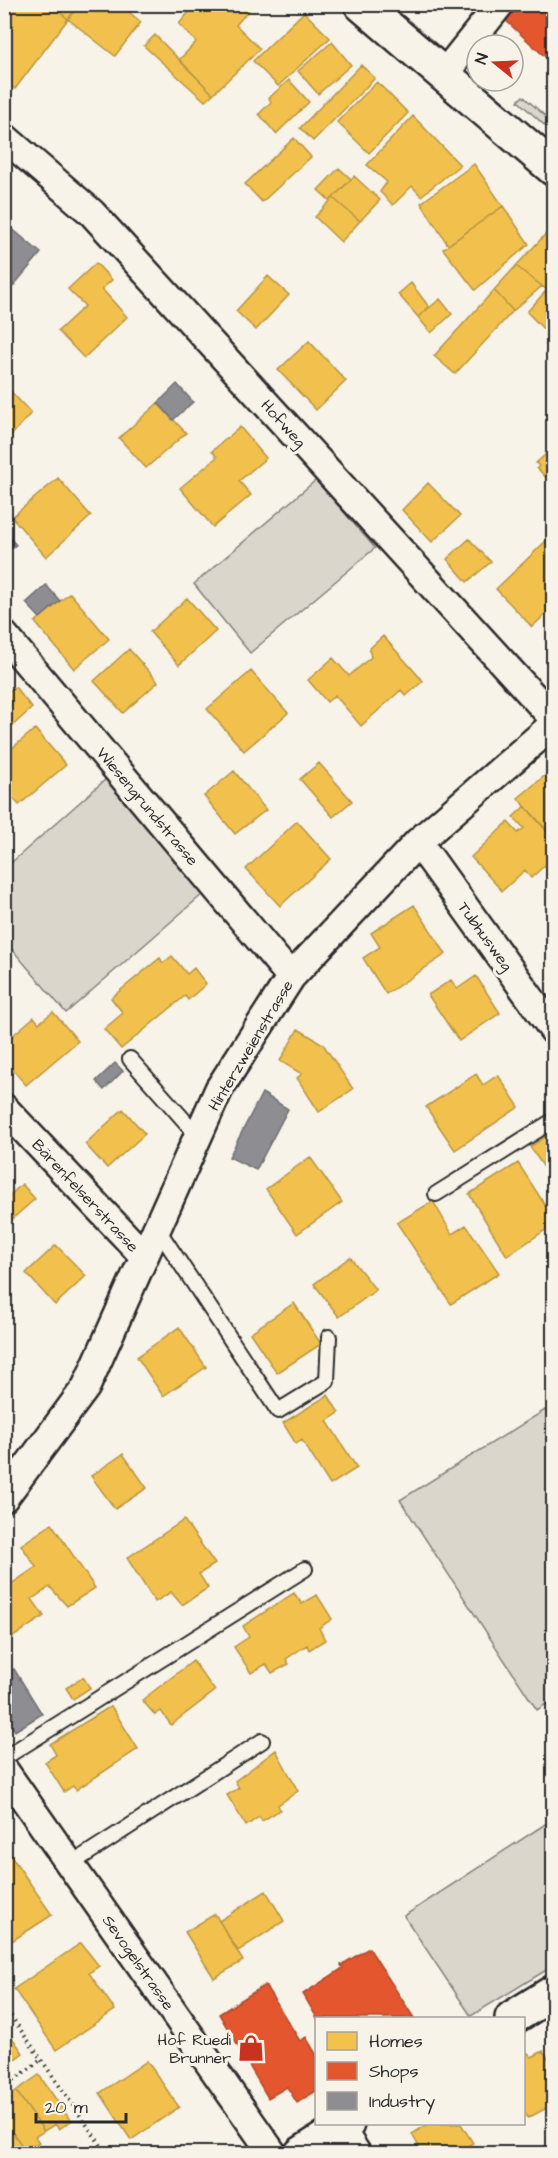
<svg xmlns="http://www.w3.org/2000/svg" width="558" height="2158" viewBox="0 0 558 2158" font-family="'Architects Daughter',sans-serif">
<rect width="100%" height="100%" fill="#f7f3e8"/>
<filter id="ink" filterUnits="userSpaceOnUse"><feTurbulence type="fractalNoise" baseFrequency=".0167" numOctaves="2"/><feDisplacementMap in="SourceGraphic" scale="12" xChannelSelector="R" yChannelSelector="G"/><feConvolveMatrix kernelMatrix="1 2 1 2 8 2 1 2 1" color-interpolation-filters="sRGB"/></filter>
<g filter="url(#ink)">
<path fill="#dad6cc" stroke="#82807c" stroke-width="1.5" d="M523,96L553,123V133L518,101Z
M316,480L375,548L250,653L194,584Z
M106,779L204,893L66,1013L5,941L4,869Z
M545,1410L554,1424V1699L537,1710L400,1500Z
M553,1819V1966L471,2016L404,1916Z"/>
<path fill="#f2c14e" stroke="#b69444" stroke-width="1.5" d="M4,4H50L68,19L15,89L4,81Z
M50,4H80L68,19Z
M80,4H119L141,22L115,56L68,19Z
M184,4H254L236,25L260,49L213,94L179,60L196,42L179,24L189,12Z
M304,12L330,38L278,86L253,61Z
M155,35L213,94L205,101L144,46Z
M332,42L351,65L318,94L298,71Z
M361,65L375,78L313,141L300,128Z
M289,80L309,102L276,134L259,114L271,102L269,98Z
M377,82L408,113L369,153L337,122Z
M413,116L460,165L421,196L412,186L393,205L380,192L387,182L367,165Z
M294,138L311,157L262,202L245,184Z
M474,164L503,206L448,245L421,203Z
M339,168L351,179L330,201L318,190Z
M354,176L380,200L360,221L333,198Z
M333,198L360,221L341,242L315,217Z
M503,206L529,244L475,290L443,249Z
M554,225V282L547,290L516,266Z
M96,263L112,280L102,289L127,317L84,358L58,331L85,306L68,289Z
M516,266L542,286L513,311L494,290Z
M268,276L289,295L256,330L236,311Z
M554,282V355L545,344L552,338L527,312Z
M411,283L429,307L418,317L398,294Z
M494,290L513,311L455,374L434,356Z
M440,299L452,314L431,333L418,317Z
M309,341L346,381L316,410L278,370Z
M4,384L31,413L4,444Z
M158,403L186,433L146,468L119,438Z
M240,427L266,458L239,481L251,495L213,527L180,488L217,457L212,451Z
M554,447V486L537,468L539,466L536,463Z
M58,478L91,516L46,557L12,517Z
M428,483L460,516L432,542L402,510Z
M549,538L554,542V606L532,627L496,589Z
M469,539L491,562L467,582L447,559Z
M70,593L109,639L74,669L35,622Z
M187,598L216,631L179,665L150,632Z
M383,636L423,681L406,696L401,690L361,726L335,695L327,702L308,680L333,658L349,676L371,657L369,649Z
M129,649L158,682L123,713L94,681Z
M251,671L288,713L244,751L207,709Z
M15,687L32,708L10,728L4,722V695Z
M35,729L66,765L19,805L4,788V755Z
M319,763L352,801L333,817L300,779Z
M554,768V829L549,834L518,798Z
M234,771L266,810L235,834L204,796Z
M525,806L554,838V857L531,878L525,870L502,891L471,857L508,822L518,833L524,828L513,817Z
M297,821L331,859L280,906L246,869Z
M414,905L446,954L386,994L363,958L380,947L371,933Z
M172,956L187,974L194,968L206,984L188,1000L185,996L121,1049L104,1029L123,1013L111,998L160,958L163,963Z
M476,976L500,1013L459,1041L428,995L451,980L457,989Z
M53,1012L78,1041L26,1085L4,1060V1043L34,1017L39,1023Z
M298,1029L323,1044L353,1089L319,1112L297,1078L302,1074L280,1061Z
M476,1074L483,1085L498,1075L519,1107L455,1150L426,1107Z
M123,1109L145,1134L107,1168L85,1144Z
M554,1131V1182L530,1147Z
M310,1157L342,1202L297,1234L266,1189Z
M518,1163L554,1219V1224L507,1256L469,1194Z
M22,1184L35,1199L4,1226V1190L9,1196Z
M433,1201L452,1234L466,1225L499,1273L451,1304L397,1223Z
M56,1245L86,1276L55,1305L26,1273Z
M350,1257L376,1290L339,1317L314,1284Z
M294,1303L321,1344L277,1373L250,1333Z
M179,1327L206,1367L163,1396L137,1357Z
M328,1395L339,1413L327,1421L357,1468L330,1485L302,1440L296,1444L283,1423Z
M123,1454L147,1488L115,1509L91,1476Z
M184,1520L215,1564L199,1574L208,1588L182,1605L171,1592L155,1602L127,1558Z
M52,1524L95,1588L67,1606L50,1587L32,1599L44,1616L4,1643V1589L36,1567L21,1545Z
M294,1593L302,1604L317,1595L332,1619L319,1628L325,1640L309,1650L307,1645L286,1659L289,1664L272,1673L266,1664L251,1673L234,1647L249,1637L243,1626Z
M193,1661L215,1691L171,1725L161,1711L155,1715L142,1700Z
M83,1677L90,1688L73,1699L66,1688Z
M111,1706L138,1749L76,1790L73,1786L64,1792L45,1762L56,1755L50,1744Z
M276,1750L298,1791L278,1805L280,1810L262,1821L259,1817L246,1826L227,1795L239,1788L235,1781Z
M7,1850L52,1915L4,1946V1852Z
M266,1891L284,1921L238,1951L219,1921Z
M215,1914L243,1961L214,1978L185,1932Z
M81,1943L99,1966L89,1973L115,2010L56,2050L14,1989Z
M6,2029L23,2053L4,2067V2031Z
M543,2051L554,2066V2104L528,2118L524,2111V2055L528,2053L532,2057Z
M147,2061L179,2107L131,2140L100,2093Z
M39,2075L71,2121L59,2129L55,2124L44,2131L16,2091Z
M16,2091L44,2131L35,2137L39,2142L26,2151L4,2121V2099Z
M4,2121L23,2147L17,2154H4Z
M428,2124H461L473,2143L454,2154H423L412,2134Z"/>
<path fill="#e4572e" stroke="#ac4a2d" stroke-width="1.5" d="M515,4H554V65L503,18Z
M369,1948L414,2018H317L303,1994L343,1968L341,1965Z
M265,1985L300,2041L306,2037L316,2054V2091L297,2103L287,2087L268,2098L219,2014Z"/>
<path fill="#8d8d92" stroke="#707073" stroke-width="1.5" d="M4,222L41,253L4,297Z
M177,384L193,402L173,420L158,403Z
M4,531L16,545L4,554Z
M46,585L60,601L40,618L26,603Z
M115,1063L123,1071L104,1090L96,1081Z
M262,1093L288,1109L256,1170L229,1157Z
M14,1669L42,1714L15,1731L4,1714V1703L8,1701L4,1696V1674Z"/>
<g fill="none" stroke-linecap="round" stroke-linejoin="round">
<defs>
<path id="lane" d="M130,1059L198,1136
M436,1194L554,1120
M157,1228L278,1411L327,1381L329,1337
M4,1758L305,1569
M71,1864L262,1741"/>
<path id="street" d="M444,74L500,4
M4,137L92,213L554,719
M4,635L291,977
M418,842L554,1031
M4,1108L143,1255
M4,1498L86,1387L219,1089L291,977L418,842L554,724
M4,1770L273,2154
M340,2128L357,2154"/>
<path id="secondary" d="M361,4L554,169
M512,2018L554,1992
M301,2154L347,2124"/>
</defs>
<use href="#lane" stroke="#2b2b2b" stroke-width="18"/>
<use href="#street" stroke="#2b2b2b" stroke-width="32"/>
<use href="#secondary" stroke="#2b2b2b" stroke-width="38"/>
<path stroke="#2b2b2b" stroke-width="4" stroke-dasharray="1.5 4.5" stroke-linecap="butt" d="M4,2006L107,2154
M4,2087L41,2060"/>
<use href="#lane" stroke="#f7f3e8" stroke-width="14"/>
<use href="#street" stroke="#f7f3e8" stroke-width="27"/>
<use href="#secondary" stroke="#f7f3e8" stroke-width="33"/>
</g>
</g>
<defs>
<symbol id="shop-bare" viewBox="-9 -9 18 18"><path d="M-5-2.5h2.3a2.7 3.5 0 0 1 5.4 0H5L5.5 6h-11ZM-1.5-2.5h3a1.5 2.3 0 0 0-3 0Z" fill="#c8321e" stroke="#f7f3e8" stroke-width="2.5" paint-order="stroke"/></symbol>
</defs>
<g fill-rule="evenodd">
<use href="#shop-bare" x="232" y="2029" width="38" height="38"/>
</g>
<g text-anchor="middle" stroke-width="6" stroke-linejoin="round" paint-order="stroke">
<g font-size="16" fill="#2b2b2b" stroke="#f7f3e8">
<text transform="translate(284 423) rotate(48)" y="6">Hofweg</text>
<text transform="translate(148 806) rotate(50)" y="6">Wiesengrundstrasse</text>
<text transform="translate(486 936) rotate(54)" y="6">Tubhusweg</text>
<text transform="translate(250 1045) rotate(-59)" y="6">Hinterzweienstrasse</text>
<text transform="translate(86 1195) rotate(47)" y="6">Bärenfelserstrasse</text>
<text transform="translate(139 1962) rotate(55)" y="6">Sevogelstrasse</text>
</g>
<g font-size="16" fill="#2b2b2b" stroke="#f7f3e8" text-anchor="end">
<text x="231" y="2045">Hof Ruedi<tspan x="231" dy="18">Brunner</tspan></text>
</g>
</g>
<rect width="558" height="2158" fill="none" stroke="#f7f3e8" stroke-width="24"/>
<rect x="12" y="12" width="534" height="2134" fill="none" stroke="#2b2b2b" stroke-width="2" filter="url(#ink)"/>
<rect x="315" y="2017" width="210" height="108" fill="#f7f3e8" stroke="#a5a39c" stroke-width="1.5"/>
<rect x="327" y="2032" width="30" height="18" fill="#f2c14e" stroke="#a5a39c" stroke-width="1.5"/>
<text x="369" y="2047" font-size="18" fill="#2b2b2b">Homes</text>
<rect x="327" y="2062" width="30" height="18" fill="#e4572e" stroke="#a5a39c" stroke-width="1.5"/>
<text x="369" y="2077" font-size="18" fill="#2b2b2b">Shops</text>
<rect x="327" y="2092" width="30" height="18" fill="#8d8d92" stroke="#a5a39c" stroke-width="1.5"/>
<text x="369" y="2107" font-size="18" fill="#2b2b2b">Industry</text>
<g transform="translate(495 63) rotate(288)"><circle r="28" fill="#f7f3e8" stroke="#a5a39c" stroke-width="1.5"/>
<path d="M0-4.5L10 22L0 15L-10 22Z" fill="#c8321e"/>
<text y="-9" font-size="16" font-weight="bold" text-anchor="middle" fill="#2b2b2b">N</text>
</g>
<path d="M36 2113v9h90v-9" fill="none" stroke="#2b2b2b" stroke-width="3"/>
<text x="45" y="2113" font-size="18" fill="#2b2b2b" stroke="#f7f3e8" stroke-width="4.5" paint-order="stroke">20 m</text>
</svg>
